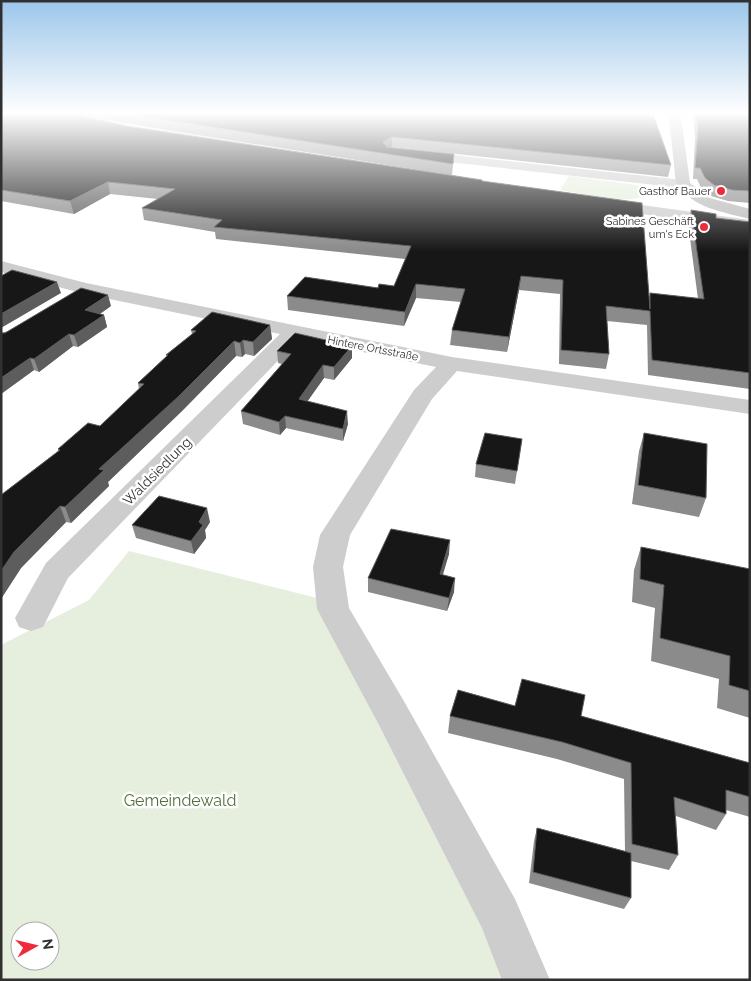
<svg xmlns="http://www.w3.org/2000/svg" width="751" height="981" viewBox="0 0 751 981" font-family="Raleway,sans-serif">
<rect width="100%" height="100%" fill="#fff"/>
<path fill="#e6eedd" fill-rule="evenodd" d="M98,120L321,147L312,155L122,126L98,121Z
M569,176L637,185L644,190V195C630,206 579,193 560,190Z
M129,551L317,598L417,785L508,980H1V645L89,600ZM20,931H50V961H20Z"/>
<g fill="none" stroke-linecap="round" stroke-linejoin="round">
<path fill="#cdcdcd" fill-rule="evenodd" d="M74,114H109L128,116L130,119L124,123L80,118Z
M671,114H691C687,119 677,121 671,120L669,117Z
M417,151L683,180L688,181L690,184L688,187L683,188L412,158L410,155L412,152Z
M606,200L750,220V230L601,208L598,205L601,202Z
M1,261L86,283L452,357L750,400V414L457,371L432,399L350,535L343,567L349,608L405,703L515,899L550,980H502L482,928L379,725L317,609L313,567L320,535L414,390L436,367L299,339L68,578L43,627L31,631L19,627L15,618L46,563L280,334L85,294L1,272Z"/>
<path fill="#bababa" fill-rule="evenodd" d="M667,114H679L681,117L690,183L710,198L750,209V219C723,212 693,208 676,184L669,117Z"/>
</g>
<path fill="#8b8b8b" d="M1,114L87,117L126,126L432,172L173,131L92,117L84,114H653L671,165L668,177L392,147V148L454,154L452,175L482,181L649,296L698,299L688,223L691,210L716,218L750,222V389L648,375L647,325L607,321L609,354L606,369L559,364L560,294L519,290L507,352L450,345L452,330L461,302L416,298L404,326L288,310L287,296L394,286L405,259L216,239L215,232L144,220L142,208L158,199L110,194L74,214L1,201Z
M693,114H750V203L728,201L711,196L702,190L697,179H693L695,137Z
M111,306L99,314L104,315L107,327L78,347L73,346L39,372L34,370L1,394V333Z
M270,325L272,339L254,356L245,354L242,357L236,356L182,411L108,482L109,486L71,523L66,522L21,568L1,599V495L58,451V449L100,426L139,389L138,383L167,356L166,355L192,334L191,330Z
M277,351L352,358L334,380L324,378L307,401L348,424L343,441L286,428L280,435L243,424L241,411L282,364L278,363Z
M644,433L706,498L699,517L632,504L639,451Z
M522,439L515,484L475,477L476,464Z
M210,522L205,530L206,538L194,554L136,538L132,525Z
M641,547L750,569V718L717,708L719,679L651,661L655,608L632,602L634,570Z
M449,554L442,575L454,592L447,611L368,592V578Z
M515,706L581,716L750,763V817L726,810V814L716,830L676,816L678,855L669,870L631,861V898L624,909L529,883L534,841L537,828L625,851L624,779L557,759L448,733L450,716Z"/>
<path fill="#5d5d5d" d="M392,137V147L383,153V142Z
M108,182L110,194L74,214L70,201Z
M521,276L519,290L507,352L509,337Z
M57,282L61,293L1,328V314Z
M416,284V298L404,326L405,312Z
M108,295L111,306L89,322L85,310Z
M104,315L107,327L78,347L74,335Z
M270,325L272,339L254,356L253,342Z
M69,334L73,346L39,372L34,359Z
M243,340L245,354L242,357L240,343Z
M234,341L236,356L182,411L108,482L109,486L71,523L65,507L99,469Z
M352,346V358L334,380V367Z
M30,358L34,370L1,394V378Z
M323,365L324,378L300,412L299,399Z
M347,411L348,424L343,441V429Z
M285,416L286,428L280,435L279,422Z
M60,506L66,522L21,568L1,599V571L14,552Z
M207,508L210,522L205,530L206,538L194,554L191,541L199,522Z
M450,540L449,554L439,588L440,574Z
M455,578L454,592L447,611L449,598Z"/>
<path fill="#171717" stroke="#5d5d5d" d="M1,114H78L87,117L126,126L482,180V181L642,203L650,309V293L704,299L691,210L716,214V218L750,222V373L652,360L650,311L606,306L609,354L561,350L563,280L521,276L509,337L452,330L465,289L416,284L405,312L287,296L305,277L378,288L379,284L394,286L411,246L214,227L222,220L142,208L175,189L108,182L70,201L1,190Z
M127,114H653L671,165L392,137L383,142L387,147L454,154L453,164Z
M696,114H750V191L732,190L714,185L705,178L700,168H695L698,127Z
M12,270L57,282L1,314V276Z
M81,288L108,295L85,310L104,315L74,335L69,334L34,359L30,358L1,378V333H5Z
M212,312L270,325L253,342L243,340L240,343L234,341L179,396L99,469L104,470L65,507L60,506L14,552L1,571V495L60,450L58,449L88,423L100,426L144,384L138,383L168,355H166L196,331L191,330Z
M295,333L352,346L334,367L323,365L299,399L347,411L343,429L285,416L279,422L241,411L291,354L277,351Z
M485,433L522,439L517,471L476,464Z
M644,433L707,444L706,498L638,485Z
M159,496L207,508L199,522L203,525L191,541L132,525Z
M391,529L450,540L440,574L455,578L449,598L368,578Z
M641,547L750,569V691L729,685L730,656L660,638L664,585L640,579Z
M522,679L585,695L581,716L750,763V797L726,790V814L674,797L678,855L632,844L631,763L562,742L450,716L458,690L515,706Z
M537,828L631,853V898L533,872Z"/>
<linearGradient id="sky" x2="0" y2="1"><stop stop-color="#9bc6ea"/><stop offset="0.45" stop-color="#fff"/><stop offset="1" stop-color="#fff" stop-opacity="0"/></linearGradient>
<rect width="751" height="251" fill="url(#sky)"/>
<g fill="#ee2b3a" stroke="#fff" stroke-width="2">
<circle cx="721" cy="191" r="5"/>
<circle cx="704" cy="227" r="5"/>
</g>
<g text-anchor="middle" stroke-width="5" stroke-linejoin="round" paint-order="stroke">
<g font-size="11" fill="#303030" stroke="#fff" text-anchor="end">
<text x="711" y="195">Gasthof Bauer</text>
<text x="694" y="225">Sabines Geschäft<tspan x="694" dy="13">um's Eck</tspan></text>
</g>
<g font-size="11" fill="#303030" stroke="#fff">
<text transform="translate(373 348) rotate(11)" y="4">Hintere Ortsstraße</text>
</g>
<g font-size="14" fill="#303030" stroke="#fff">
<text transform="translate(157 471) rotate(-45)" y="5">Waldsiedlung</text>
</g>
<g font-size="16" fill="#536e3a" stroke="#fff">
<text x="180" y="806">Gemeindewald</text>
</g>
</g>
<rect width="751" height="981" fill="none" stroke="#303030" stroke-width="5"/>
<g transform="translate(35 946) rotate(82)"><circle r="24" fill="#ffffff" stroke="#acacac"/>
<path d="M0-4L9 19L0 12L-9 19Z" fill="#ee2b3a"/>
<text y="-8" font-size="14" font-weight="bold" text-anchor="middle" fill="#303030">N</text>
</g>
</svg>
